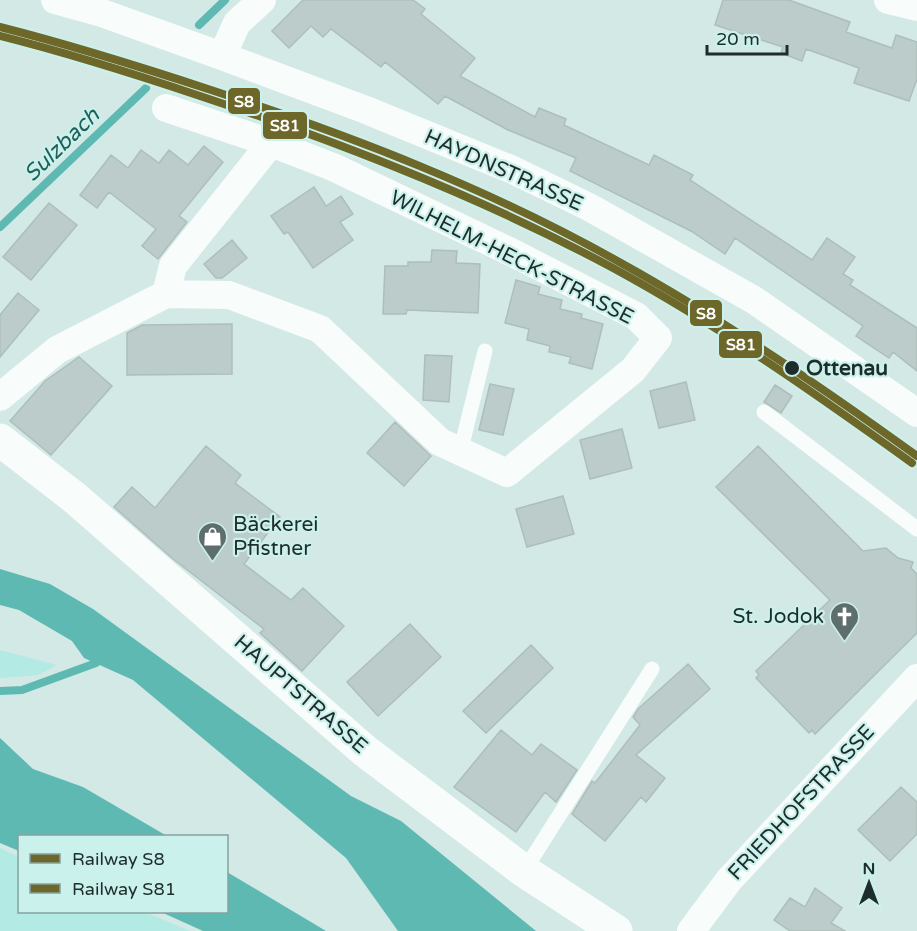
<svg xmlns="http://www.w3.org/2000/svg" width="917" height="931" viewBox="0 0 917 931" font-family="'Varela Round',sans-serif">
<rect width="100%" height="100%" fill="#d3e9e6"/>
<path fill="#b4eae4" d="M0,650L57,665L38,675L0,678Z
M0,848L19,857L20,912H145L190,931H0Z"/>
<path fill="#5fb9b3" d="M0,569L50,584L93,609L351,796L401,821L536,931H398L346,858L133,680L84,658L72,641L19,610L0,605Z
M0,738L33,769L83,787L167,836H20L19,851L0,843Z
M227,872L326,931H203L161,912H226Z"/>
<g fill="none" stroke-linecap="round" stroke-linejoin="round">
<path stroke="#5fb9b3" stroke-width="8" d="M199,25L225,0
M0,227L146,88
M0,691L22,690L96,663L103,657"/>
</g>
<path fill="#bcccca" stroke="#adbebc" stroke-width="1.5" d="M303,0H413L425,9L421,14L475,58L460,76L535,117L539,108L566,119L564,125L649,165L654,155L693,175L690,180L812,260L827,238L855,257L843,274L853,280L850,285L917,328V371L893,352L889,358L856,336L863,326L735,238L725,254L691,231L570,171L576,158L508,130L445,96L438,104L385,62L381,67L331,29L323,37L311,26L289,48L272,31Z
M723,0H789L850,22L846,32L892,48L896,35L917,42V79L909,101L854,83L859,68L806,49L802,61L781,53L783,47L715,25Z
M204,146L223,162L179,216L187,222L158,259L142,246L156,229L109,192L97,208L80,195L111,155L128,168L141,150L159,163L169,150L188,165Z
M314,187L326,206L341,196L353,214L340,222L353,240L313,268L288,232L284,234L271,216Z
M49,203L77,225L31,280L3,257Z
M232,240L247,258L222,278H216L204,264Z
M432,250L457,251L456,263L480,264L478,313L407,310L406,314H383L385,266H408V262H431Z
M516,280L540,287L538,294L562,300L560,309L582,314L581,318L603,324L592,369L569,363L571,357L549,352L550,346L527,340L529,329L505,323Z
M18,293L39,310L0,357V315Z
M232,324V374L127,375V333L142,325Z
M425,355L452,356L449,402L423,400Z
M79,357L112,386L51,455L10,421L45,381Z
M686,382L695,420L659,428L650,391Z
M490,384L514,389L503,435L479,430Z
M775,385L792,396L781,413L764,402Z
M395,422L431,456L404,486L367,453Z
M622,429L632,468L590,479L580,440Z
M206,446L241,475L235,483L280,517L244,564L291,600L303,588L344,626L302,671L260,633L264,629L173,559L114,507L132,487L155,508Z
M758,446L863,551L886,548L898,558L913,562L911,568L917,574V633L815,734L812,730L809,733L756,678L759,675L756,671L830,600L716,487Z
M563,496L574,534L527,547L516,509Z
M410,624L441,657L378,716L347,682Z
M531,645L553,668L486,733L463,711Z
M688,664L710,689L636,755L665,778L646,802L641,797L605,841L572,814L592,781L595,783L640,725L633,717L638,709Z
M501,730L532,755L541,744L577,770L556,802L545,792L516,832L454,787Z
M901,787L917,802V834L890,861L858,830Z
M815,888L842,908L831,923L845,931H790L774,920L790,898L805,907Z"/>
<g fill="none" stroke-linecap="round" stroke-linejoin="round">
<path stroke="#f8fcfb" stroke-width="15" d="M764,412L917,529
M460,453L485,351
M524,871L652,669"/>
<path stroke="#f8fcfb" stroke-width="28" d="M55,0L102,13L222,56L366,110L513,170L589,207L754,300L917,413
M888,0L917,7
M222,56L237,23L262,0
M166,294L173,266L271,143
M0,397L57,350L166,294L229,295L320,329L440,442L507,473L633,370L658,338L636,316L511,252L333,167L271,143L166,108
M691,931L729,880L917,678"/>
<path stroke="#f8fcfb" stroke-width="33" d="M0,440L75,498L365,751L524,871L616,931"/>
<defs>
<path id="rail-1" d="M0,27C71,45 141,67 211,90C352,136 492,190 621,263C724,320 822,387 917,456"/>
<path id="rail-2" d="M0,36C68,53 134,74 200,96C342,143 481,197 613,268C718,325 816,394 912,463"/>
</defs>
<use href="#rail-1" stroke="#cbf1ec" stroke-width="12"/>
<use href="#rail-2" stroke="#cbf1ec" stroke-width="12"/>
<use href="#rail-1" stroke="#6d682a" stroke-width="8"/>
<use href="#rail-2" stroke="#6d682a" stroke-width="8"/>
</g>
<defs>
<symbol id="shop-pin" viewBox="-11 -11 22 30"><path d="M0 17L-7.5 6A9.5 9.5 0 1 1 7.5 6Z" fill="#5d6e6c" stroke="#cbf1ec"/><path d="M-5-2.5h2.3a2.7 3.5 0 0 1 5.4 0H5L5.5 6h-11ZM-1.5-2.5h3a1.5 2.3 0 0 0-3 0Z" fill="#fff"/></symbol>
<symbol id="church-pin" viewBox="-11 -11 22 30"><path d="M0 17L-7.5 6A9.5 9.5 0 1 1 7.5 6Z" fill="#5d6e6c" stroke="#cbf1ec"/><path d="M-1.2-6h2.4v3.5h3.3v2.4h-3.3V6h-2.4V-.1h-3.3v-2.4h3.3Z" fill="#fff"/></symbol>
</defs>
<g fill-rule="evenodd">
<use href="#shop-pin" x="196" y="520" width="33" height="45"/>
<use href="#church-pin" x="828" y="600" width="33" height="45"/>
</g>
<circle fill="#1e2c2b" stroke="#cbf1ec" stroke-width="2" cx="792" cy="368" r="8"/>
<g text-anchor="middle" stroke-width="4.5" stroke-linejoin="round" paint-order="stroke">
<g font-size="21" fill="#1e2c2b" stroke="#cbf1ec">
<text transform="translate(504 170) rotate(24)" y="7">HAYDNSTRASSE</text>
<text transform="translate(512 257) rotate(27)" y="7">WILHELM-HECK-STRASSE</text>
<text transform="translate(301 694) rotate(41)" y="7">HAUPTSTRASSE</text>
<text transform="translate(801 802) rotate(-47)" y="7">FRIEDHOFSTRASSE</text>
</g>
<g font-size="21" font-weight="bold" fill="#1e2c2b" stroke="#cbf1ec" text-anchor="start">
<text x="806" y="375">Ottenau</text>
</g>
<g font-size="21" fill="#1e2c2b" stroke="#cbf1ec" text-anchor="start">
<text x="233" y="531">Bäckerei<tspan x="233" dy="24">Pfistner</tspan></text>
<text x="824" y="623" text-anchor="end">St. Jodok</text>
</g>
<g font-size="22" font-style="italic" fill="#215f5b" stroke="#cbf1ec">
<text transform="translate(61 144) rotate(-44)" y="8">Sulzbach</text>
</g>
</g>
<g stroke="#cbf1ec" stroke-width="2">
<rect x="227" y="87" width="34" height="28" rx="6" fill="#6d682a"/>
<rect x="262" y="111" width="46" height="29" rx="6" fill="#6d682a"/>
<rect x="689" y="299" width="34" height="28" rx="6" fill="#6d682a"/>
<rect x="718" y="330" width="45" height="29" rx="6" fill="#6d682a"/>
</g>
<g font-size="16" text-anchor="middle" font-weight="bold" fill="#fff">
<text x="244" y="107">S8</text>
<text x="285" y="131">S81</text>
<text x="706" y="319">S8</text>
<text x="741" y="350">S81</text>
</g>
<rect x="18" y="835" width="210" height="78" fill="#cbf1ec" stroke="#86a29f" stroke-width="1.5"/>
<rect x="30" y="854" width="30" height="9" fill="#6d682a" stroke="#86a29f" stroke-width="1.5"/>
<text x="72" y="865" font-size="18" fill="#1e2c2b">Railway S8</text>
<rect x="30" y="884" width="30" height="9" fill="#6d682a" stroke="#86a29f" stroke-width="1.5"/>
<text x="72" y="895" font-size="18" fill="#1e2c2b">Railway S81</text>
<g transform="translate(869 883)" stroke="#cbf1ec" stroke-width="4.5" paint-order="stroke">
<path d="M0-4.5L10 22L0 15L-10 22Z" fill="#1e2c2b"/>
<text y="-9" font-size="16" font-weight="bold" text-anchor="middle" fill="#1e2c2b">N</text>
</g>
<path d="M707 45v9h80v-9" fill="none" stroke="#1e2c2b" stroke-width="3"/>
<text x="716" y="45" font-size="18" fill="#1e2c2b" stroke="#cbf1ec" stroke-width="4.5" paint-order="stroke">20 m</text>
</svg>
